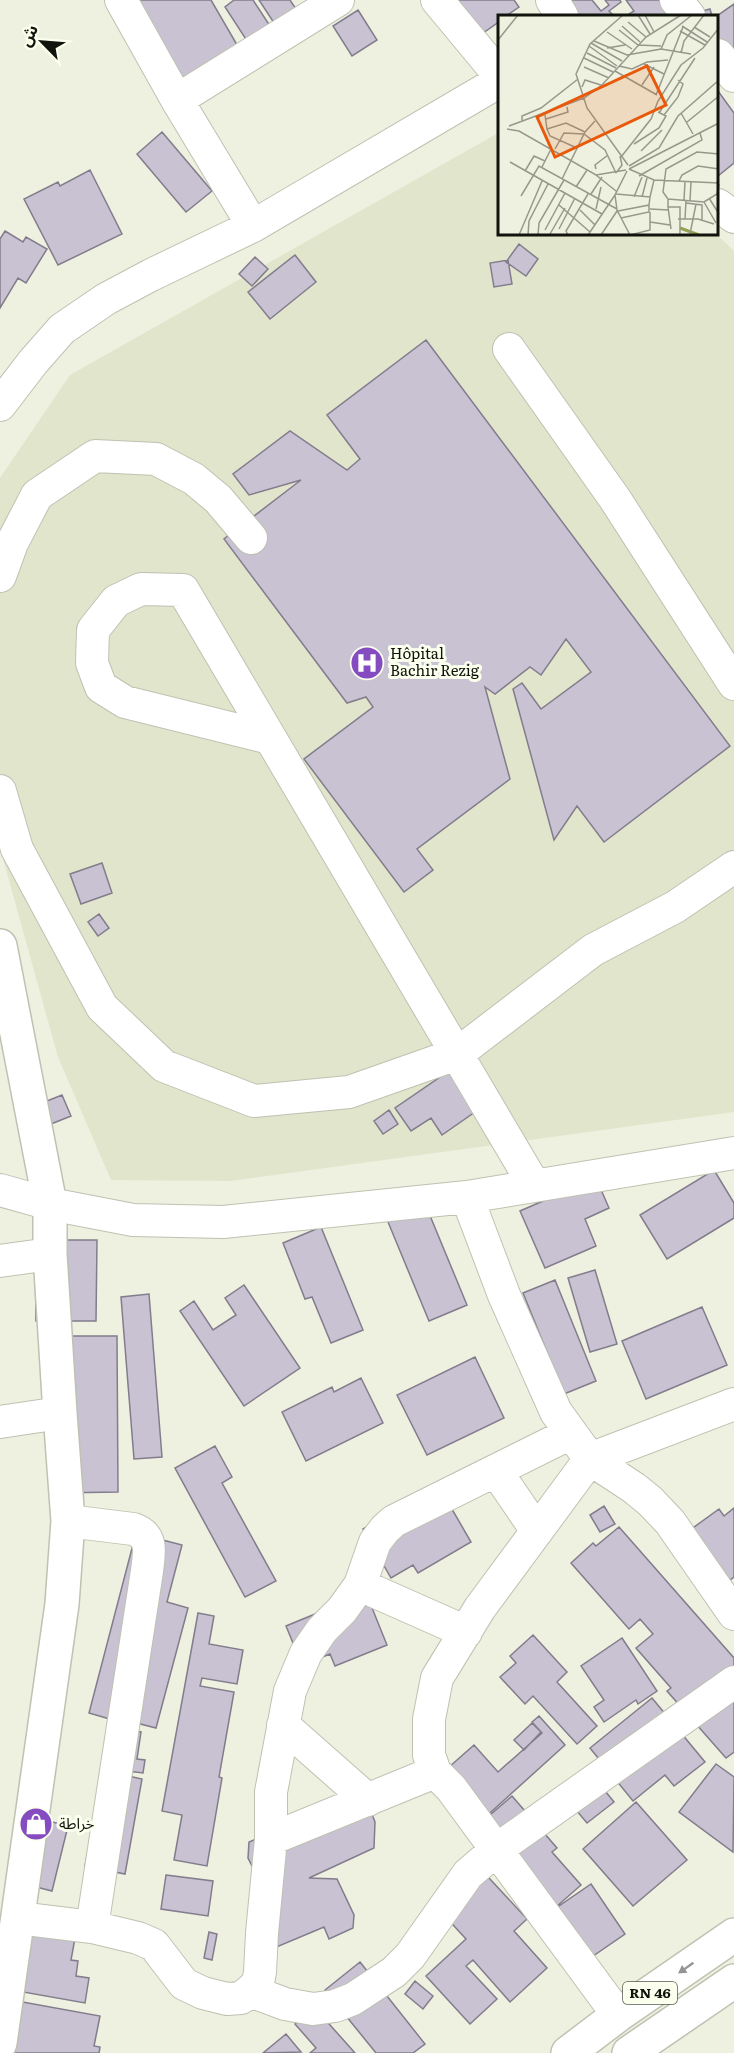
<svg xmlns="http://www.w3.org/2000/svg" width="734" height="2053" viewBox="0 0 734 2053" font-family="Literata,'Noto Sans Arabic',serif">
<rect width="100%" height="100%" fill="#eef1df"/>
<path fill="#e0e5cc" d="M500,132V234H716L734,251V1112L230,1181L111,1180L58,1057L0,848V478L70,375Z"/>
<path fill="#c9c2d3" stroke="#827c8c" stroke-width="1.5" d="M133,0H211L240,50L179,85Z
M234,0H253L274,32L251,47L225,7Z
M259,0H290L300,15L278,29Z
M449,0H514L519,7L506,16H500V21L476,38Z
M566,0H592L601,11L609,5L605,0H620L621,2L609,11L614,16H578Z
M626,0H660L673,16H626L634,11Z
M734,4V83L718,61L717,16Z
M710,9L712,16H684Z
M358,10L377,40L352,56L333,26Z
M718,91L734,113V163L718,176Z
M162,132L212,191L186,212L137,154Z
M90,170L122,234L58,265L24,199L58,182L60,186Z
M5,231L23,242L26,237L47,249L26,283L18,278L0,308V239Z
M519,244L538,259L526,276L506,262Z
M295,255L316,282L270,319L248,292Z
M255,257L268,269L252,286L239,274Z
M508,260L512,284L494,287L490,263Z
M426,340L730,746L604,842L577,806L554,840L513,689L522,683L541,709L591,672L566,639L541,675L530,667L495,694L485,687L510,779L417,849L433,870L404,892L304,759L373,707L366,697L347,703L224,539L301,480L249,495L233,474L290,431L347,470L360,459L327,415Z
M102,863L112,893L81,904L70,874Z
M99,914L109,928L98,936L88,922Z
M442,1048L482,1107L442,1135L431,1118L411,1131L395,1108L440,1077L427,1059Z
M62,1095L71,1116L51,1124L42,1103Z
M389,1110L398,1124L383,1134L374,1121Z
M714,1170L734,1203V1218L667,1259L640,1215Z
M596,1178L609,1208L585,1219L596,1246L545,1268L520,1211Z
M426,1206L467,1305L429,1321L388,1222Z
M321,1227L363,1330L331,1343L312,1297L305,1299L283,1243Z
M35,1240H97L96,1321H36Z
M595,1270L617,1344L590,1352L568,1278Z
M555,1280L596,1381L564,1394L523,1293Z
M244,1285L300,1368L244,1406L180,1311L194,1301L213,1330L236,1315L225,1298Z
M149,1294L162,1457L134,1459L121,1297Z
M702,1307L727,1365L646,1399L622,1341Z
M56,1336H117L118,1492L56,1493Z
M475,1357L504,1418L427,1455L397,1395Z
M361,1378L383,1423L306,1461L282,1412L332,1387L334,1392Z
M215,1446L232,1477L222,1483L276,1581L245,1597L175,1468Z
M438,1485L471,1542L418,1573L413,1565L391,1578L363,1529Z
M604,1506L615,1524L600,1532L590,1515Z
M734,1508V1577L718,1589L679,1538L719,1509L724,1516Z
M619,1527L734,1658V1752L726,1758L667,1691L671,1688L636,1648L653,1634L640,1619L629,1629L571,1563L593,1543L596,1546Z
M136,1533L182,1545L167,1602L188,1608L156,1728L121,1719L120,1722L89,1713Z
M366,1593L387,1645L335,1666L330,1654L302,1665L286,1626Z
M198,1613L214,1616L209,1644L243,1650L237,1684L202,1678L200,1686L234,1692L219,1777L222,1778L207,1866L174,1860L182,1815L162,1811Z
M533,1635L567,1672L557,1682L597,1726L577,1744L533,1696L525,1704L500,1677L516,1663L510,1656Z
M622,1638L657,1691L638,1704L636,1700L604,1722L594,1707L604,1700L581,1666Z
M652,1698L705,1762L674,1786L665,1775L633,1801L590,1748Z
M539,1716L565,1745L481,1821L440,1775L474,1745L498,1772L542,1733L532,1722Z
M532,1723L541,1732L524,1750L514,1740Z
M108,1727L141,1732L137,1759L145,1760L143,1773L102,1768Z
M716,1764L734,1777L733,1852L679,1812Z
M588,1770L614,1802L587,1823L561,1792Z
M124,1775L142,1779L125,1874L85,1866L101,1784Z
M512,1796L557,1848L552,1852L581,1885L548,1914L476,1827Z
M636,1802L687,1860L633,1906L583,1849Z
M368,1804L375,1822L374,1848L309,1878L337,1879L354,1915L353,1928L329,1939L324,1927L267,1951L254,1870L248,1858L249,1842L311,1817L320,1837L321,1817Z
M25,1815L68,1826L52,1891L9,1880Z
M476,1864L527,1919L514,1931L547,1968L510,2002L473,1960L466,1966L497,1999L470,2024L426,1976L466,1939L442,1913Z
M166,1875L213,1881L208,1916L161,1909Z
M591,1884L625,1934L580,1965L546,1915Z
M19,1917L77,1927L71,1960L78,1961L76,1976L89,1978L85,2003L6,1989Z
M209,1932L217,1934L212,1960L204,1958Z
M360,1962L425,2044L413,2053H376L325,1990Z
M415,1981L433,1996L423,2009L405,1994Z
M6,1999L100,2016L94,2046L100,2047L99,2053H0Z
M314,2007L355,2053H310L316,2048L295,2024Z
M286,2034L301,2052L263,2053Z"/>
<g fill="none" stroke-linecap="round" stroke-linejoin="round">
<defs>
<path id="minor" d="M121,0L177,100L253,226
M437,0L500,76
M552,0L562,16
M676,0L689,16
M718,55L734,76
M177,100L338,0
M718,205L734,217
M509,349L615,499L734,684
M0,405L33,362L62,329L106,299L151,275L253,226L500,81
M0,576L12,543L37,495L95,456L156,459L194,479L218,499L251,538
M270,738L125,702L101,687L92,663L93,630L116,601L141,589L183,590L534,1185
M0,791L17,849L102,1007L164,1066L254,1101L349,1092L457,1054L593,950L675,907L734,867
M0,1190L50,1204L133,1220L223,1222L467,1197L734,1153
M467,1197L504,1295L556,1412L590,1459L634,1488L650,1501L670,1522L734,1614
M0,1261L50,1254
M0,1422L60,1413
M496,1471L537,1531
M68,1521L133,1529C154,1536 149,1553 147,1571L92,1927
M360,1585L466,1632
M283,1725L368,1800
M271,1839L435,1772
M18,1918L92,1927L138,1938L154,1945L184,1984L203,1993L227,1999L241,1998L250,1991L258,1983L260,1972L262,1933L271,1839V1792L290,1691L306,1653L322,1630L342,1610L360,1585L375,1542L385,1529L394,1521L571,1433
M250,1991L285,2004L313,2009L335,2006L353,1999L394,1972L410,1956L468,1874L496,1850L734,1682
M618,2015L451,1788L435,1772L429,1755V1719L437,1678L480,1608L590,1459L734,1404"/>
<path id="major" d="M0,946L50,1204V1254L60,1413L68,1521L62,1604L0,2043
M568,2053L618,2015L734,1935
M629,2053L734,1981"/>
</defs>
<use href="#minor" stroke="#bec2b1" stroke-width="34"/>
<use href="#major" stroke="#bec2b1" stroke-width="36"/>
<use href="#minor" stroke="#fff" stroke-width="32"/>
<use href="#major" stroke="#fff" stroke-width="33"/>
</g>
<defs><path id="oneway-solid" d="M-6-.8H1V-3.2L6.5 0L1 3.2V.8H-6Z" transform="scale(1.5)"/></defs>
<use fill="#949592" href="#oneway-solid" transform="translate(686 1968) rotate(145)"/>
<defs>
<symbol id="hospital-disc" viewBox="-11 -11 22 22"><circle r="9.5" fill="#854bc1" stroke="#fbffed"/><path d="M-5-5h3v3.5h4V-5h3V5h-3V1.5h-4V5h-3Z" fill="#fff"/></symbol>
<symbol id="shop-disc" viewBox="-11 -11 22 22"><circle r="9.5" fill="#854bc1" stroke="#fbffed"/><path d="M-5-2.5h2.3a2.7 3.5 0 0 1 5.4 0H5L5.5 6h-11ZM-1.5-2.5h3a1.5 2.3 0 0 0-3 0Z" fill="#fff"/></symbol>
</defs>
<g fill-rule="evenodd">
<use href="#hospital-disc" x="348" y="644" width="38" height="38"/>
<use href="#shop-disc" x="17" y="1805" width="38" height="38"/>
</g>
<g text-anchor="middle" stroke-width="6" stroke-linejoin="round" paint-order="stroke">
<rect fill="#fbffed" stroke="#575a50" stroke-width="1.5" x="623" y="1982" width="54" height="22" rx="4.5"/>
<g font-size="14" font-weight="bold" fill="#11130d">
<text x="650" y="1998">RN 46</text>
</g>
<g font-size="15" fill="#11130d" stroke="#fbffed" text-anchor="start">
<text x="390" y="659">Hôpital<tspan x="390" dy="17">Bachir Rezig</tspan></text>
<text x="59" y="1829">خراطة</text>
</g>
</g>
<g transform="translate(498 15)">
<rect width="220" height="220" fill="#eef1df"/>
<path fill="none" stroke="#94a24e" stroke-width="3" d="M182,213L201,220"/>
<path fill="none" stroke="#96988b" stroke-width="1.5" d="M125,0L92,29L78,59L89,93L130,150M140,0L152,19M147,0L156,17M130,7L148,22M124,11L142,27M184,11L209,27M196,12L212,22M121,15L140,30L163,31M182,16L207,30M109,17L134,34M0,25L20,0M96,26L129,40L163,34L169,20L194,0M93,28L124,46M91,31L119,51M109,33L127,30M163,34L193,39M89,38L118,53M183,38L186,26L206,0M86,43L115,57M146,49L166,59M121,51L134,54L149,47L170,45M86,52L111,63M117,56L159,80M144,70L156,52M84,72L87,65L103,70M158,80L185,12M161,98L197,43M183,98L195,119M47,100L49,114L68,108L87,117M166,100L180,82L185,69L180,65M48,104L70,97L69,92M24,106V101L43,93L80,64M189,107L221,81M11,111L86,83L104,70L148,22L183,0M9,114L21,116L98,160L128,155M49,114L52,121L79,133M136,129L161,113L168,101L160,97M57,134L66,118L86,119L107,135L118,158M143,136L164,115M221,139L199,137L168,154L165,177L170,184L206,187L219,179L221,169M123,142L153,104L160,86L183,50L205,33L221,13M12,147L104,199M131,151L161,133L180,101L221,65M44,152L53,134M98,154L97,150L110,140M131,154L156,165L221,168M131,154L221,108M27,156L36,141L47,146M129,156L117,180L119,195L132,220M118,158L124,150L122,141M98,160L118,176M141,161L204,125L202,118M64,164L87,117L97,106M181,166L184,160L200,151L221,154M78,172L89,155M93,179L104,162M118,179L152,182L156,165M23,181L41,151L119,194M136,182L144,162M144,182L149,163M211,183L221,199M170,184V192H182V220M186,185L187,167M192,186L193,167M206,187L218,208M188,188L204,190V205M61,190L92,217M170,192L173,214M98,194L103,172M152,194L171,195M82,195L97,210M120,196L151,190L152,182M123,203L151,197V190M180,204H200L216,209M187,204L188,186M152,207L172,210M61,214L77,183M47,215L67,178M52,219L67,193M192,219L198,189M21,220L44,166M30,220L31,206L50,169M40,220L41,208L66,165M70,220L68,216L90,179M90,220L117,180M103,220L119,196M132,220L152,215V197"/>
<path fill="#e8590c" fill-opacity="0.15" stroke="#e8590c" stroke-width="3" d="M149,51L168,90L57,142L39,102Z"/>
<rect width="220" height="220" fill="none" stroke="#11130d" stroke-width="3"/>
</g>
<g transform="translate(42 42) rotate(295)" stroke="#fbffed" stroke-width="4.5" paint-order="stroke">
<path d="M0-4.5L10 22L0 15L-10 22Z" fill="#11130d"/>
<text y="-9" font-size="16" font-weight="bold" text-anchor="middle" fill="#11130d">ش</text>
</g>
</svg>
